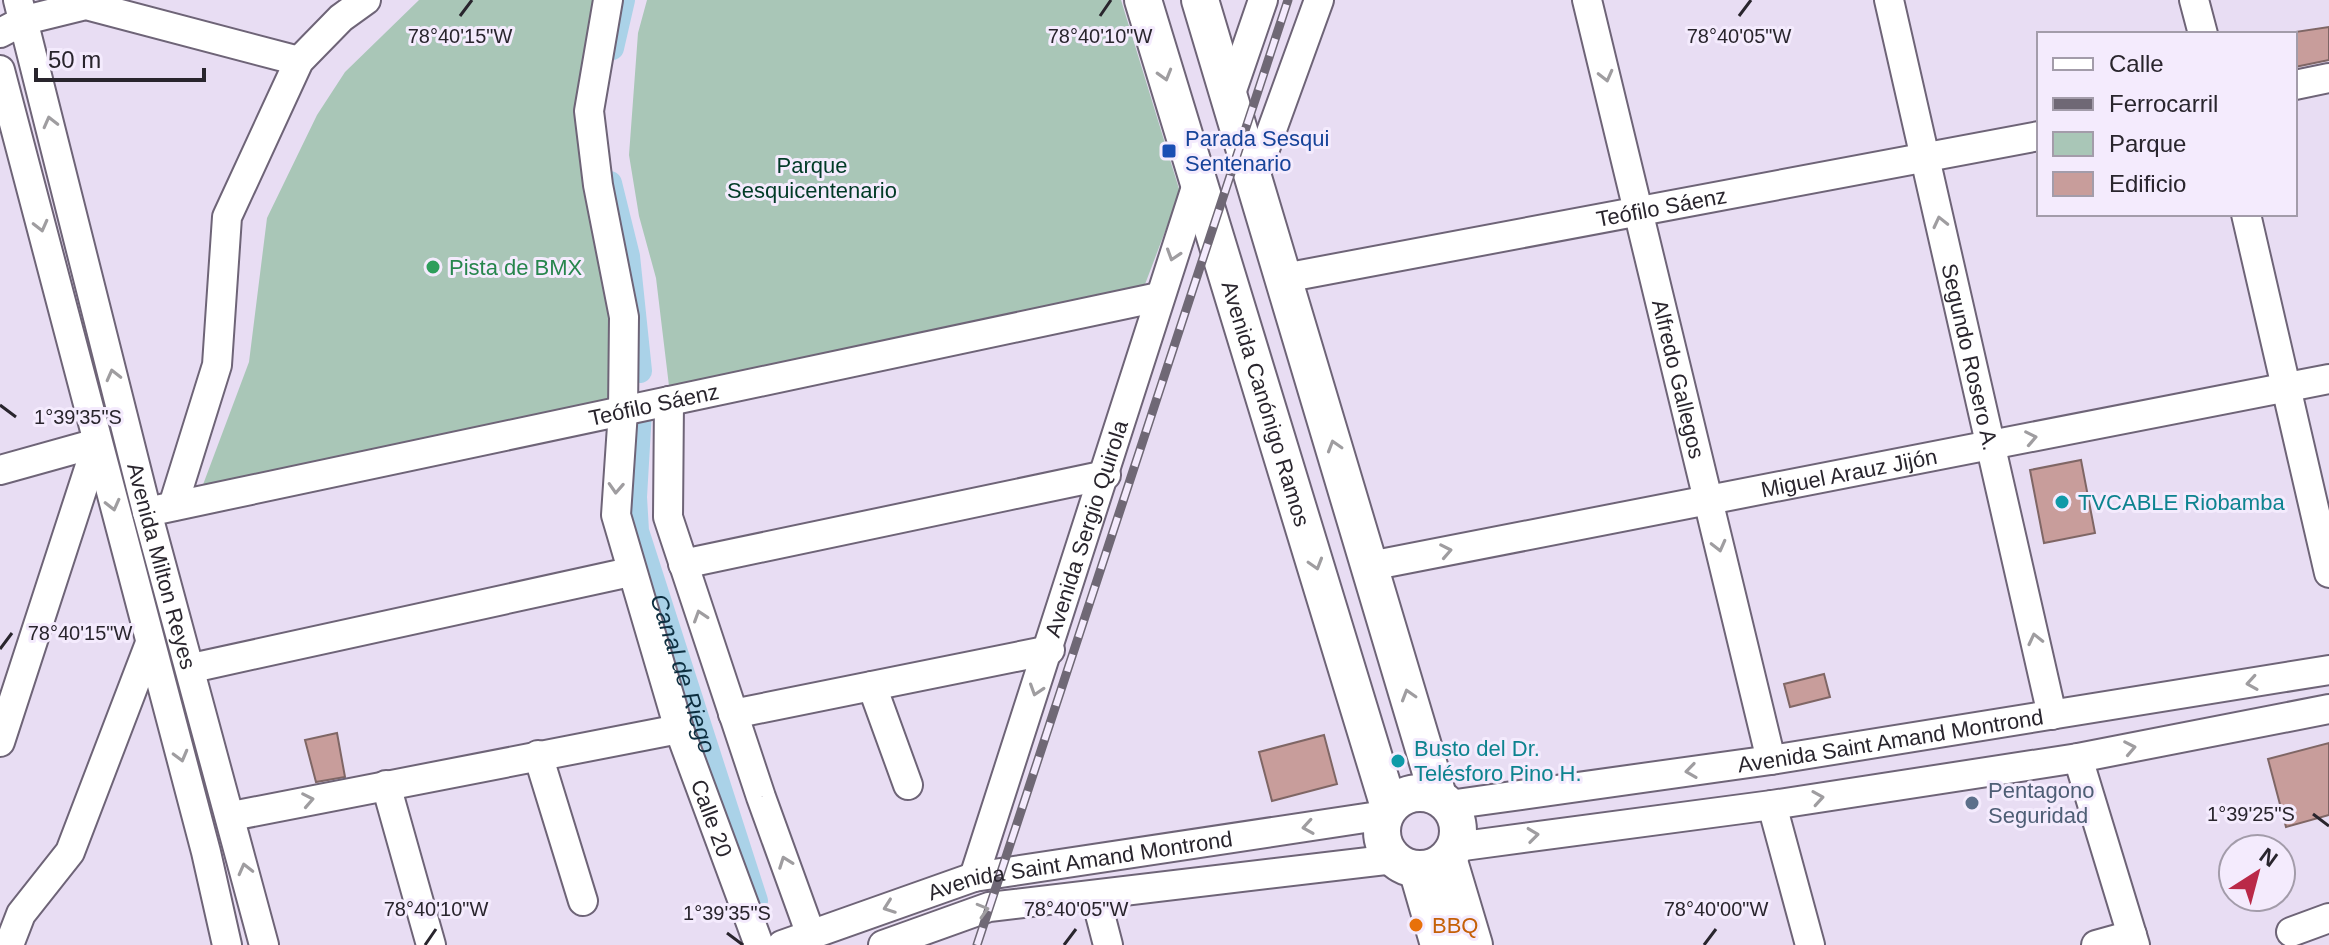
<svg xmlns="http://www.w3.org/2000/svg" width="2329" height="945" viewBox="0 0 2329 945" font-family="Helvetica,sans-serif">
<rect width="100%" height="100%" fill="#e8ddf3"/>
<path fill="#a9c6b7" d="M419,0H600L582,107L615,316L613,403L201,490L249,362L267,218L317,115L345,72Z
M647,0H1121L1180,192L1144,287L880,345L669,386L656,278L639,216L629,155L638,33Z"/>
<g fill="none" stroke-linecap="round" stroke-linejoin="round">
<g stroke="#aad2e8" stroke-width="24">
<path d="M612,48L623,0"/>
<path d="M610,183L628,256L640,371"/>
<path id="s1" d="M640,411L635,497L637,531L756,901"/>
</g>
</g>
<path fill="#c89d9b" stroke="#7f6665" stroke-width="2" d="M2329,27V60L2295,67V32Z
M2081,460L2095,533L2044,543L2030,470Z
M1824,674L1830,697L1790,707L1784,684Z
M337,733L345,777L316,782L305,740Z
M1324,735L1337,784L1272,801L1259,752Z
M2329,743V815L2286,827L2268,759Z"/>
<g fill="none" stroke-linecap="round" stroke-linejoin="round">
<defs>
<g id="minor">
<path id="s2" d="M18,0L147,512L264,945"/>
<path id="s3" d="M608,0L589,111L598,185L624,317L623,411L616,515L679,729L759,945"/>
<path id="s4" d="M1587,0L1771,760"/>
<path id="s5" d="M1889,0L2052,715"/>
<path d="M2194,0L2203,34"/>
<path d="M0,33L25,20L86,5L299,61"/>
<path d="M0,70L206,852L227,945"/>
<path d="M2295,85L2329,78"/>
<path d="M1229,99L1263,0"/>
<path d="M1253,182L1319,0"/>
<path d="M2246,214L2329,573"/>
<path id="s6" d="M1284,278L2039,136"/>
<path d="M669,401L668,517L761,797L811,935"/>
<path d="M0,470L97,443"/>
<path d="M173,506L217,365L227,217L299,61L341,18L366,0"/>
<path id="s7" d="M147,512L1159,297"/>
<path d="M683,564L1106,475"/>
<path id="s8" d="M1370,566L2329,379"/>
<path d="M192,668L630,572"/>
<path d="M872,686L908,785"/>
<path d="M733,714L1050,650"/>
<path d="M0,742L97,444"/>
<path d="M538,755L583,901"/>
<path d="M2078,758L2135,945"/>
<path d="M386,785L431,945"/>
<path id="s9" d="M1449,805L1771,760L2329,670"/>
<path d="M1772,805L1810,945"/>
<path d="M232,816L679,729"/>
<path d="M1456,847L1772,805L2078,758L2329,709"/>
<path id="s10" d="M974,877L1198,181"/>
<path d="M1095,895L1108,945"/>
<path d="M2291,932L2329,918"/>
<path d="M9,945L21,914L70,852L150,643"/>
<path id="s11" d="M782,945L974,877L1385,815"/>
<path d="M883,945L989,907L1394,859"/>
<path d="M2096,945L2132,935"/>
</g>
<g id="major">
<path id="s12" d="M1143,0L1389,807"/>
<path d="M1200,0L1438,796"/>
<circle cx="1420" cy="831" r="38"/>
<path d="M1448,858L1474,945"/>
<path d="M1417,869L1439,945"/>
</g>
</defs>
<use href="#minor" stroke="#6e6477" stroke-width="32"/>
<use href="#major" stroke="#6e6477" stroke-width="40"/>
<use href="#minor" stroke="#fff" stroke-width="28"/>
<use href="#major" stroke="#fff" stroke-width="36"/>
<defs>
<path id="rail" d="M977,945L1288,0"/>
</defs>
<use href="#rail" stroke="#6f6875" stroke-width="9"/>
<use href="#rail" stroke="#f4ebfd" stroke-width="6" stroke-dasharray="18" stroke-linecap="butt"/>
</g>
<defs><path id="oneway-chevron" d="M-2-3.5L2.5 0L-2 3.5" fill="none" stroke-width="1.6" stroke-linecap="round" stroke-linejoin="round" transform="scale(2)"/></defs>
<g stroke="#9f9da0">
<use href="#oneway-chevron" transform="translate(1165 75) rotate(74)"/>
<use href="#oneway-chevron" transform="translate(1606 76) rotate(76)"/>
<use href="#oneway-chevron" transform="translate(50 122) rotate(-104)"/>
<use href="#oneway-chevron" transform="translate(1940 222) rotate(-103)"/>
<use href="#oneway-chevron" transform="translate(41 226) rotate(76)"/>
<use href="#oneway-chevron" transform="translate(1173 255) rotate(108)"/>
<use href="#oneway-chevron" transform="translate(113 375) rotate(-104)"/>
<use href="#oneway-chevron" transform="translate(2031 438) rotate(-11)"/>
<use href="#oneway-chevron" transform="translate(1334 446) rotate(-107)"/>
<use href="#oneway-chevron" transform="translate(616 488) rotate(93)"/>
<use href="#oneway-chevron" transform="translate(113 505) rotate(76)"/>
<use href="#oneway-chevron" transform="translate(1719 546) rotate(76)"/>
<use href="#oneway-chevron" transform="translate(1446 551) rotate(-11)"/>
<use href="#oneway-chevron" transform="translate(1316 564) rotate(73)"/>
<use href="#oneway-chevron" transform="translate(700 616) rotate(-108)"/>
<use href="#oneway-chevron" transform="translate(2035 639) rotate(-103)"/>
<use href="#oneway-chevron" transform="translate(2252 683) rotate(171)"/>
<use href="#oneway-chevron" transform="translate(1036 690) rotate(108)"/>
<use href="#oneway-chevron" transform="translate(1408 695) rotate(-107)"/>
<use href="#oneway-chevron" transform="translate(2130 748) rotate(-11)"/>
<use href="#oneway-chevron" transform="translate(181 756) rotate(75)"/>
<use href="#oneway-chevron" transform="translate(1691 771) rotate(172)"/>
<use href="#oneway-chevron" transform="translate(1818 798) rotate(-9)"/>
<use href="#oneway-chevron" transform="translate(308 800) rotate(-11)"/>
<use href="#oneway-chevron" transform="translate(1308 827) rotate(171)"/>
<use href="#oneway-chevron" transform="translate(1533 835) rotate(-7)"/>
<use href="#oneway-chevron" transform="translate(785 862) rotate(-110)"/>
<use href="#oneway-chevron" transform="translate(245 869) rotate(-104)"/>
<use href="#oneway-chevron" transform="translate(889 907) rotate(160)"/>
<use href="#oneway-chevron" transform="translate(983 910) rotate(-16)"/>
</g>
<path fill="none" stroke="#29252d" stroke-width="3" d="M460,16L472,0M1100,16L1111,0M1739,16L1751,0M0,405L16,417M0,649L12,633M2313,814L2329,826M727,933L743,945M425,945L436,929M1064,945L1076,929M1704,945L1716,929"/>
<rect fill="#1a4fb4" stroke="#f4ebfd" stroke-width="3" x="1161" y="143" width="16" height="16" rx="4"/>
<circle fill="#2e9e5b" stroke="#f4ebfd" stroke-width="3" cx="433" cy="267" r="8"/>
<g fill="#0f9aa8" stroke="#f4ebfd" stroke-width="3">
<circle cx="2062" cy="502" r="8"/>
<circle cx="1398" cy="761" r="8"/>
</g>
<circle fill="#5c6f8a" stroke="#f4ebfd" stroke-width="3" cx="1972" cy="803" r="8"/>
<circle fill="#e8710a" stroke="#f4ebfd" stroke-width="3" cx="1416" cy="925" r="8"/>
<g text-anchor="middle" stroke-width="6" stroke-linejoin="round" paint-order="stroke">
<g font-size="22" fill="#164399" stroke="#f4ebfd" text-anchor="start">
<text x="1185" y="146">Parada Sesqui<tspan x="1185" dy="25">Sentenario</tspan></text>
</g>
<g font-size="22" fill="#023b27" stroke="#f4ebfd">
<text x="812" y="173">Parque<tspan x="812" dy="25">Sesquicentenario</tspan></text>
</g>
<g font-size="22" fill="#29252d" stroke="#f4ebfd">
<text dy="8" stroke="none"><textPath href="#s6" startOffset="384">Teófilo Sáenz</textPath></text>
<text dy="8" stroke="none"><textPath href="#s5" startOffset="366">Segundo Rosero A.</textPath></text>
<text dy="8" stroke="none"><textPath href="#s4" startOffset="390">Alfredo Gallegos</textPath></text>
<text dy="8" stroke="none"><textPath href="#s12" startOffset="422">Avenida Canónigo Ramos</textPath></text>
<text dy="8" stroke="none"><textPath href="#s7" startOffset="518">Teófilo Sáenz</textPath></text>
<text dy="8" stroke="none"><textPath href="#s8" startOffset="488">Miguel Arauz Jijón</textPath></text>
<text dy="8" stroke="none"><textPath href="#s10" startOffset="366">Avenida Sergio Quirola</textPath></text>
<text dy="8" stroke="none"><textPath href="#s2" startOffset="584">Avenida Milton Reyes</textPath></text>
<text dy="8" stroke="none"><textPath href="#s9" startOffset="446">Avenida Saint Amand Montrond</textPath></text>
<text dy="8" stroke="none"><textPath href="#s3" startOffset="838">Calle 20</textPath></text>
<text dy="8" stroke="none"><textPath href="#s11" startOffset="310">Avenida Saint Amand Montrond</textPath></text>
</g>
<g font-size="22" fill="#27864d" stroke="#f4ebfd" text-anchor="start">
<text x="449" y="275">Pista de BMX</text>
</g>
<g font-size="22" fill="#0d838f" stroke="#f4ebfd" text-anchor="start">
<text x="2078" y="510">TVCABLE Riobamba</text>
<text x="1414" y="756">Busto del Dr.<tspan x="1414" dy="25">Telésforo Pino H.</tspan></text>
</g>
<g font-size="22" fill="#4e5e75" stroke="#f4ebfd" text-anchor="start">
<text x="1988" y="798">Pentagono<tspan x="1988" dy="25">Seguridad</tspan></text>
</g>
<g font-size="22" fill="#c56008" stroke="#f4ebfd" text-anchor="start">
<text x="1432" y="933">BBQ</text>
</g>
<g font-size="24" font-style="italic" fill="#0d2f40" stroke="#f4ebfd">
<text dy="8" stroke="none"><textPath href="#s1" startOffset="270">Canal de Riego</textPath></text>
</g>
</g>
<g font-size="20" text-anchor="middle" fill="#29252d" stroke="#f4ebfd" stroke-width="6" stroke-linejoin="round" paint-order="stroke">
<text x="460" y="43">78°40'15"W</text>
<text x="1100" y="43">78°40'10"W</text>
<text x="1739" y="43">78°40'05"W</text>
<text x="78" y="424">1°39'35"S</text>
<text x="80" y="640">78°40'15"W</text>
<text x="2251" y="821">1°39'25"S</text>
<text x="436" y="916">78°40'10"W</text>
<text x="1076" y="916">78°40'05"W</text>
<text x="1716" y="916">78°40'00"W</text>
<text x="727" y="920">1°39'35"S</text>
</g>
<rect x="2037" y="32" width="260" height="184" fill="#f4ebfd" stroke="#a39caa" stroke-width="2"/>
<rect x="2053" y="58" width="40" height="12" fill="#ffffff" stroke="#a39caa" stroke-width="2"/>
<text x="2109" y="72" font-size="24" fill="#29252d">Calle</text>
<rect x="2053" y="98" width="40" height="12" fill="#6f6875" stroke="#a39caa" stroke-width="2"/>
<text x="2109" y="112" font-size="24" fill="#29252d">Ferrocarril</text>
<rect x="2053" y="132" width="40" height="24" fill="#a9c6b7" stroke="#a39caa" stroke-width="2"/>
<text x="2109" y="152" font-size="24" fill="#29252d">Parque</text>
<rect x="2053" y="172" width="40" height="24" fill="#c89d9b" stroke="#a39caa" stroke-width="2"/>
<text x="2109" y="192" font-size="24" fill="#29252d">Edificio</text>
<g transform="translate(2257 873) rotate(36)"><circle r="38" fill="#f4ebfd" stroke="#a39caa" stroke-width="2"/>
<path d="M0-6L14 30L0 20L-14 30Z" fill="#ba2948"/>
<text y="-12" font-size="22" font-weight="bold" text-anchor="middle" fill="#29252d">N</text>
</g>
<path d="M36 68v12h168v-12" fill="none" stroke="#29252d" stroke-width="4"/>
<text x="48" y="68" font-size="24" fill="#29252d" stroke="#f4ebfd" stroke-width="6" paint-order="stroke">50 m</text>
</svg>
